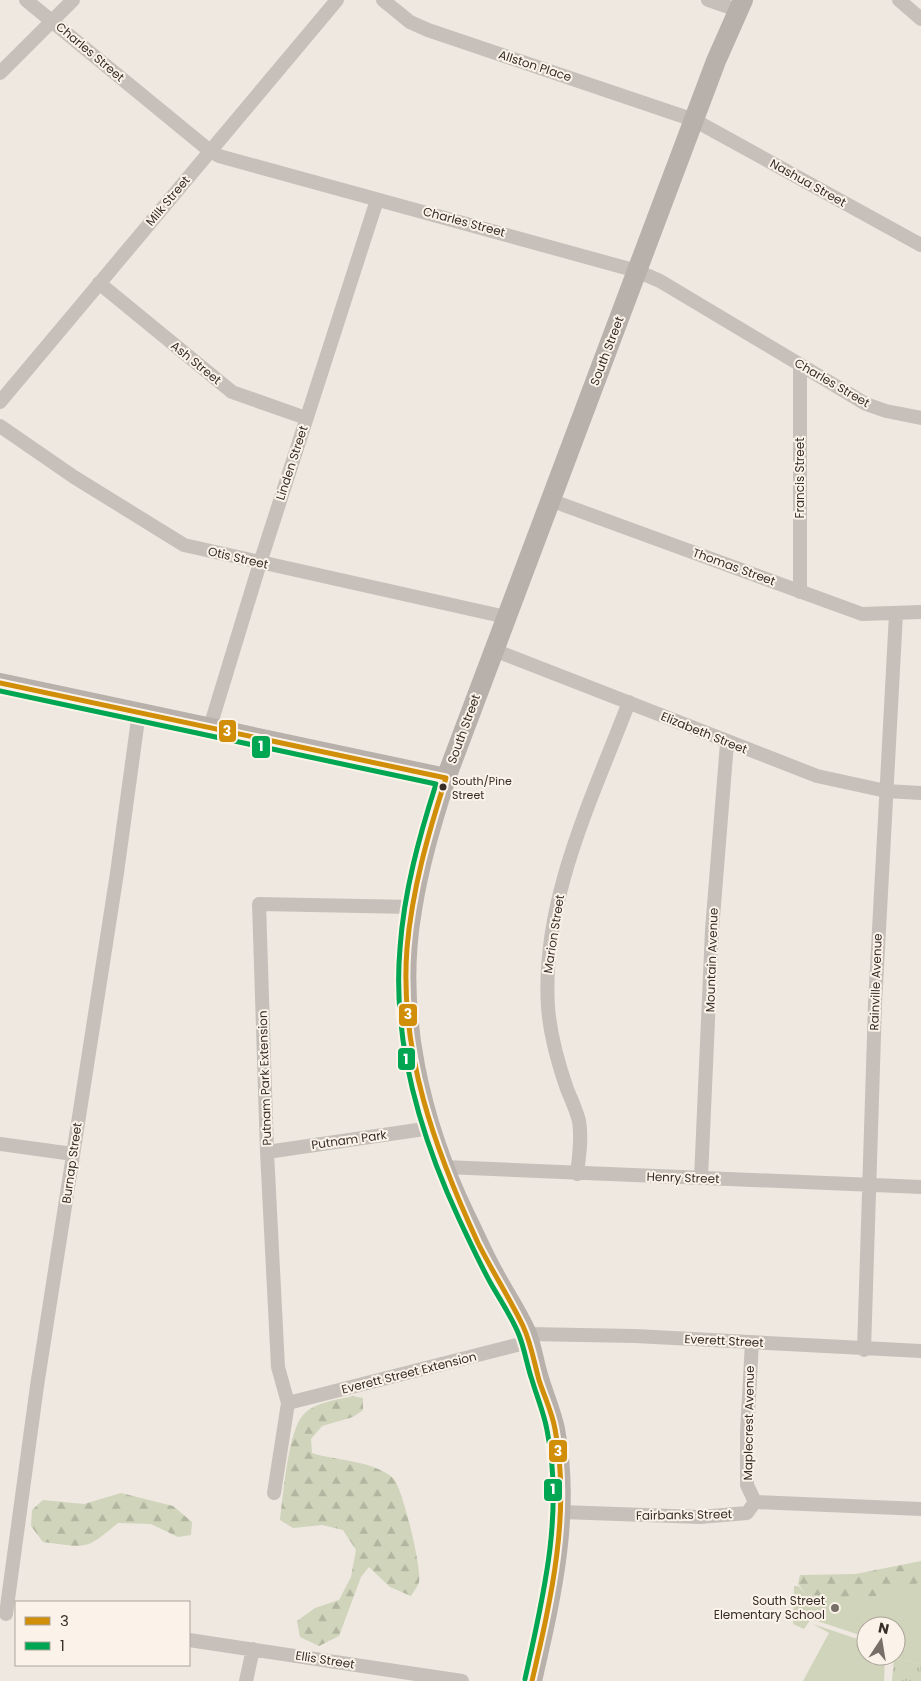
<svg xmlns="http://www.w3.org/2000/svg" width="921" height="1681" viewBox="0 0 921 1681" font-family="Poppins,sans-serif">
<defs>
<pattern id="forest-firs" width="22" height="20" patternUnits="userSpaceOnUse" patternTransform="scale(1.25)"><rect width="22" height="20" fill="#cfd4ba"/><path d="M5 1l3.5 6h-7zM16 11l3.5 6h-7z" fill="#b2b6a0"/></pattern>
<pattern id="park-tufts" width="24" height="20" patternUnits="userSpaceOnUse" patternTransform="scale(1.25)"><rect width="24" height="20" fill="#cfd4ba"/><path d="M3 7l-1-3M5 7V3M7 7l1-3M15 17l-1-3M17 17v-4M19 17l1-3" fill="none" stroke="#b2b6a0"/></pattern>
</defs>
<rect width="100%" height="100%" fill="#eee8e1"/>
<path fill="#cfd4ba" d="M921,1583V1664L894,1658L896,1656V1626H866V1637L811,1619L804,1629L793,1624L794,1586H798L806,1594L824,1596H877L905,1585Z
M813,1624L866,1642V1656H885L884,1681H803L829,1633Z"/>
<path fill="url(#forest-firs)" d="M353,1396L363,1398V1410L353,1417L322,1426L311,1439L312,1453C337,1461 372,1460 393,1478C402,1486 422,1568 419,1582C418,1586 414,1591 411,1596L390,1587L369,1567L361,1577L339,1636L319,1646L300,1637L297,1621L315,1608L339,1600L351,1577L356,1550L343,1530L322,1525L293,1528L280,1520C283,1497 288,1431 303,1415C315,1402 337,1400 353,1396Z
M121,1493L173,1506L192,1522L191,1535L178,1537L151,1524L118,1523C84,1552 86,1547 43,1542L31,1526L32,1510L43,1500L84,1504Z
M921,1561V1583C905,1585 892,1593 876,1596C854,1599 828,1597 806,1594L798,1584L800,1575L856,1574Z"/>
<path fill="url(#park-tufts)" d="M894,1658L921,1664V1681H892Z"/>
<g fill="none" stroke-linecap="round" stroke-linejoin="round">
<path stroke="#c7c0ba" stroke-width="14" d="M26,0L210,151L219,156L637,271L660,281L866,404L886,411L921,418
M383,0L410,22L428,30L694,120L921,245
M708,0L737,10
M899,0L921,19
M0,73L73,0
M99,283L232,392L306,418
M0,402L337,0
M0,426L74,477L184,545L506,617
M550,500L862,614L921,612
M800,592V365
M494,650L817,776L886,791L921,793
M210,727L260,563L377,200
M0,1144L73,1154
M267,1152L431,1128
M445,1167L921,1187
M577,1174C579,1157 582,1138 579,1121C576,1109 571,1099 567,1089C558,1063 550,1034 548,1007C541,901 592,799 629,702
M701,1178L712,930L727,743
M527,1334L635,1336L921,1351
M752,1342L747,1433V1485L755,1502
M864,1350L875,1004L896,614
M288,1403L529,1342
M274,1493L288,1403L278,1367L267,1152L259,904L412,907
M562,1512L700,1517L747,1513L755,1502L921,1509
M6,1614L37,1386L117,873L139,712
M189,1640L462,1681
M246,1681L253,1649"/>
<path stroke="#b8b0aa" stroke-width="20" d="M0,683L446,778
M532,1681C551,1598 571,1515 555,1429C551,1411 543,1393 538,1375C534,1362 532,1347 527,1334C518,1313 504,1293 493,1272C483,1254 475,1235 466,1217C421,1124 394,1014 412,910C419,865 432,822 446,778L716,61L743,0"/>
<defs>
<path id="bus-1" d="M0,683L446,778C428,834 412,890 407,948C399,1052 435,1150 478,1243C492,1271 509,1297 523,1326C531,1343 534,1362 539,1380C544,1396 552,1412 555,1429C571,1513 551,1599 532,1681"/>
<path id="bus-2" d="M0,691L436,784C419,837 404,892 400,948C392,1041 420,1135 459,1219C469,1240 479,1262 490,1282C500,1300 512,1317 519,1335C525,1350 527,1366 532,1380C537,1397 544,1413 547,1430C564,1513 543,1598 525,1679"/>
</defs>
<use href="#bus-1" stroke="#fbf3e9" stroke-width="9"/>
<use href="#bus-2" stroke="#fbf3e9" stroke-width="9"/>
<use href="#bus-1" stroke="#d18e08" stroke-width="5"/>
<use href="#bus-2" stroke="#00a651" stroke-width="5"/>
</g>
<circle fill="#382e28" stroke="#fbf3e9" stroke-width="2" cx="443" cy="787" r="4.5"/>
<circle fill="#786f69" stroke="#fbf3e9" stroke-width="2" cx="835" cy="1608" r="5"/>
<g text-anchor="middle" stroke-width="4" stroke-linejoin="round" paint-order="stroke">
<g font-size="11" fill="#382e28" stroke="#fbf3e9" text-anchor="start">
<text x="452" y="785">South/Pine<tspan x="452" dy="14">Street</tspan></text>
</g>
<g font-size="12" fill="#382e28" stroke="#fbf3e9">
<text transform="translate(90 52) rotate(40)" y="4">Charles Street</text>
<text transform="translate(535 66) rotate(18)" y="4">Allston Place</text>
<text transform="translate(808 183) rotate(29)" y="4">Nashua Street</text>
<text transform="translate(168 201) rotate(-50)" y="4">Milk Street</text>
<text transform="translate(464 222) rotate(15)" y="4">Charles Street</text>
<text transform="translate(607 351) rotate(-69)" y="4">South Street</text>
<text transform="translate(196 363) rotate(39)" y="4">Ash Street</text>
<text transform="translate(832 383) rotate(30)" y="4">Charles Street</text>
<text transform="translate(292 463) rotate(-72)" y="4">Linden Street</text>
<text transform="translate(800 478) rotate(-90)" y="4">Francis Street</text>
<text transform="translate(238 558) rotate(13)" y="4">Otis Street</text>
<text transform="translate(734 567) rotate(20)" y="4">Thomas Street</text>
<text transform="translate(464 729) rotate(-70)" y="4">South Street</text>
<text transform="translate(704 733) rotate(22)" y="4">Elizabeth Street</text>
<text transform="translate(554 934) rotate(-81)" y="4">Marion Street</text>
<text transform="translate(712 960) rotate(-88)" y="4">Mountain Avenue</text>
<text transform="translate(876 982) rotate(-88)" y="4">Rainville Avenue</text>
<text transform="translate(265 1078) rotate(-92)" y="4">Putnam Park Extension</text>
<text transform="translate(349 1140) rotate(-8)" y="4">Putnam Park</text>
<text transform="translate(72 1163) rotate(-82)" y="4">Burnap Street</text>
<text transform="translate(683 1178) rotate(2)" y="4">Henry Street</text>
<text transform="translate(724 1341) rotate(3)" y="4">Everett Street</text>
<text transform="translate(409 1373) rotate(-14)" y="4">Everett Street Extension</text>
<text transform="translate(749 1423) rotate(-89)" y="4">Maplecrest Avenue</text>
<text transform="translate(684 1515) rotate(-1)" y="4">Fairbanks Street</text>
<text transform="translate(325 1660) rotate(9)" y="4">Ellis Street</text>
</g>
<g font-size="12" fill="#382e28" stroke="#fbf3e9" text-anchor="end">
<text x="825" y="1605">South Street<tspan x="825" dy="14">Elementary School</tspan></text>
</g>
</g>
<g stroke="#fbf3e9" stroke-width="2">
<rect x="218" y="719" width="19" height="24" rx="5" fill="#d18e08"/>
<rect x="251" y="735" width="20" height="24" rx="5" fill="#00a651"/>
<rect x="398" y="1003" width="20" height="24" rx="5" fill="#d18e08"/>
<rect x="397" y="1047" width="19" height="24" rx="5" fill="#00a651"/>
<rect x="548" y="1439" width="20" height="24" rx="5" fill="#d18e08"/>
<rect x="543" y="1478" width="20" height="24" rx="5" fill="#00a651"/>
</g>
<g font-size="14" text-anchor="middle" font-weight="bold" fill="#fff">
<text x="227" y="736">3</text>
<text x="261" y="751">1</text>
<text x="408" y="1019">3</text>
<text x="406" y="1064">1</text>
<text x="558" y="1456">3</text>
<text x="553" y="1494">1</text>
</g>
<rect x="15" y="1601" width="175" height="65" fill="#fbf3e9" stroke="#ada49c"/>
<rect x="25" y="1617" width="25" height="8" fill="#d18e08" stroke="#ada49c"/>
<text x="60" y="1626" font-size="15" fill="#382e28">3</text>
<rect x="25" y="1642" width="25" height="8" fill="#00a651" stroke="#ada49c"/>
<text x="60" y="1651" font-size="15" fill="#382e28">1</text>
<g transform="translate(881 1641) rotate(12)"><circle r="24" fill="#fbf3e9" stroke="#ada49c"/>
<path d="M0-4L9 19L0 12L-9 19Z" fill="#786f69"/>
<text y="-8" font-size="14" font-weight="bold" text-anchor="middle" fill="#382e28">N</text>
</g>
</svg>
